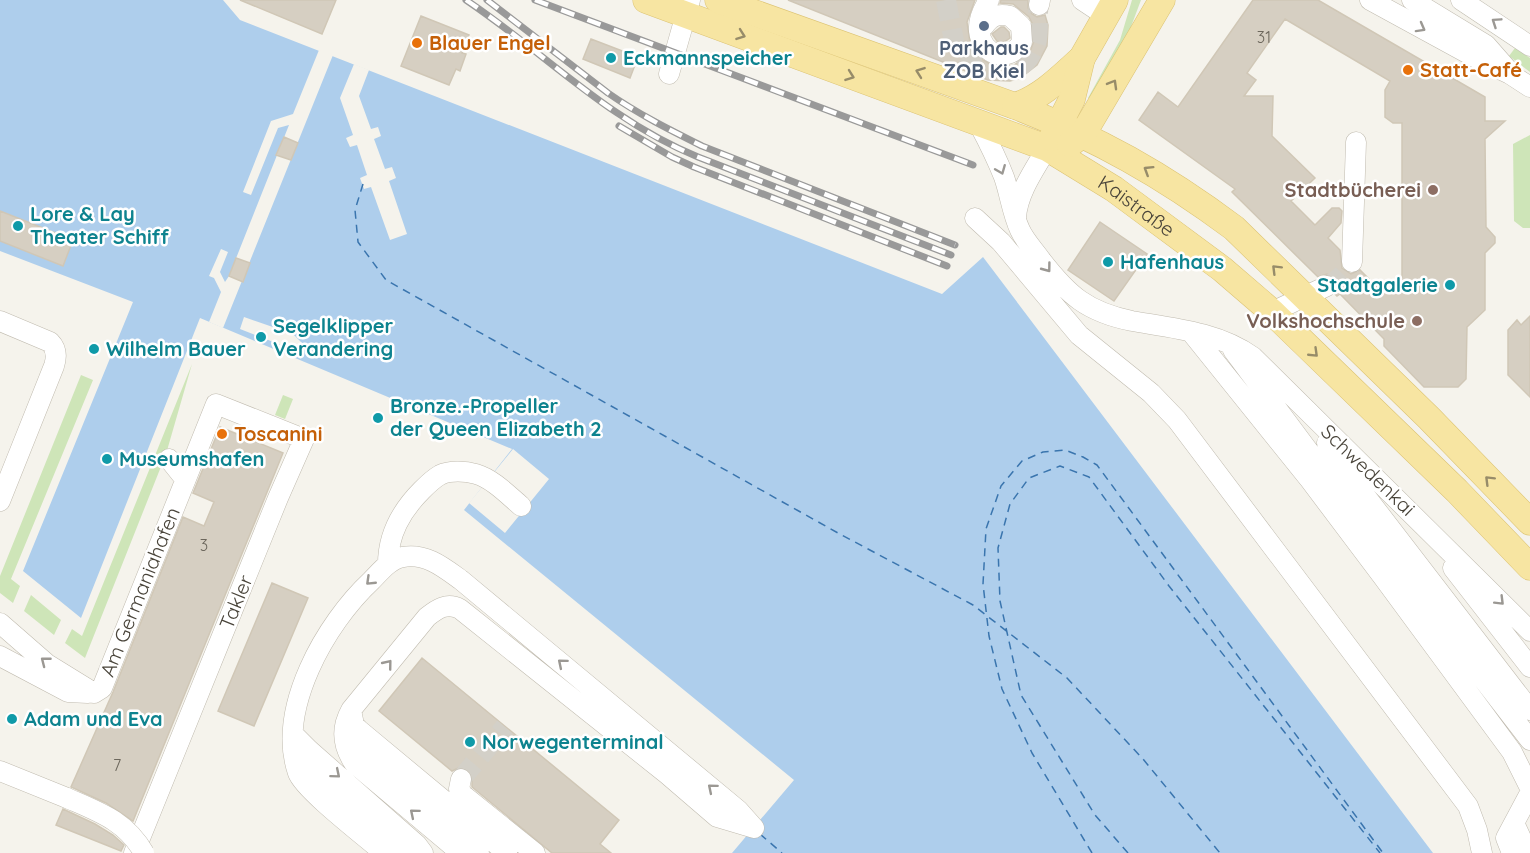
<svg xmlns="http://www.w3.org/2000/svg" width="1530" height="853" viewBox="0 0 1530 853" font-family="Quicksand,sans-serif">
<rect width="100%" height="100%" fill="#f5f3ec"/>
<path fill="#cee5b8" d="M1132,0H1141L1126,40L1093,100L1088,98L1120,40Z
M1515,48L1530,58V72L1509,56Z
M1530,135V228H1523L1514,221L1513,144Z
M192,364L166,454L85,658L65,643L72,629L82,636Z
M81,375L93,380L11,579L20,586L13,603L0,593V576Z
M283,395L293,399L285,419L275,415Z
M31,595L61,620L54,635L24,611Z"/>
<path fill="#aeceec" d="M0,0H223L240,20L942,294L983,257L1433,853H732L794,780L464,510L512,449L200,318L81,618L23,571L133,302L0,251Z"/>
<path fill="#f5f3ec" d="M319,50L333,55L223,328L209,322L221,292L214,278L209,276L221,249L228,252L220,272L225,282L229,276L289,125L278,128L251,195L243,192L271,121L293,114Z
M354,64L369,70L359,96L371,129L378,127L381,136L374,139L385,169L392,167L396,178L389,181L407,234L390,240L371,187L364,189L360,178L367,175L357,145L350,147L346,138L353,135L340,98Z
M244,317L293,334L305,346L289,348L240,329Z
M513,449L549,479L505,533L469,503Z"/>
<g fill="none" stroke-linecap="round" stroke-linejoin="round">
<path stroke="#3a75ae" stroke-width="1.5" stroke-dasharray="8 6" stroke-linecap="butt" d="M363,184L355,210L358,242L386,280L838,533L973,605L1067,678L1143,759L1220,853
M760,834L782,853
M1092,853L1032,753L1002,689L989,636L983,584L986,529L1001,486L1022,461L1043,452L1065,450L1083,457L1097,465L1383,853
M1128,853L1095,815L1021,695L1000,601L998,548L1010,504L1029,478L1060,466L1089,477L1169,586L1380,853"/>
</g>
<path fill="#d6cfc2" stroke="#d0c7b6" stroke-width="1.5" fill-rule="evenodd" d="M240,0H336L322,34Z
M788,0H975L967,22L970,43L975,53L983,60L992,65L1002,67L1014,65L1023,59L1031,49L1034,41L1033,25L1029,17L1013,4L1000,3L1001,0H1028V8L1032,14L1037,17L1045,15L1048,25L1047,46L1037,65L1020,78L1010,81L988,80Z
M1253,0H1318L1485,97V121H1505L1485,139L1486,227L1495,237V243L1485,253V310L1467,327L1466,379L1458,387H1424L1384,346V339L1340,294L1337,296L1335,294L1339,286L1334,277L1327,274L1318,277L1232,192L1235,189L1139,120L1158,92L1178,107ZM1285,19L1390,81L1385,90V117L1393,123H1402V289H1379L1360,270L1351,274L1342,268L1340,250L1328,238L1341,223L1342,211L1339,208H1332L1315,225L1291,201L1315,178L1272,136L1273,96H1244L1256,80L1247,73Z
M421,16L469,35L462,53L466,54L460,71L456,69L449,85L401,66Z
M1001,27H1004L1009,32L1010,38L1003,43L997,41L992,34Z
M591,39L638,57L630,78L583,59Z
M284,137L298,143L291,160L276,155Z
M0,211L73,240L63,266L0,241Z
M1100,222L1147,254L1114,301L1068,270Z
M236,258L250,263L243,282L229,276Z
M1530,316V397L1508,375V330L1517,320L1521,325Z
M220,427L283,453L133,821L106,803L71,787L113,692L183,517L204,526L214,502L193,493Z
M272,583L308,598L254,726L218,711Z
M422,658L619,820L600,844L611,853H552L472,787V776L468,770L458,768L452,771L379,711Z
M63,809L95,824L113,835L124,845L121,851L56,825Z"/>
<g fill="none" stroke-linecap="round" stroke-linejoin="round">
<path stroke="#d3d0c8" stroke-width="20" stroke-dasharray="20 10" stroke-linecap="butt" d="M946,0L956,51C962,57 968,59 976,63C1003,74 1025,76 1036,43C1040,31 1036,18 1039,5
M1327,286C1338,281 1346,273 1352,262
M461,779L505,727"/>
<defs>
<path id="minor" d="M1082,0L1106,16
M1370,0L1480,60L1510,74L1530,87
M1412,0L1486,45L1507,69
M1461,0L1530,46
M1039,5L1040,0
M984,26C991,16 998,13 1010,16L1021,26L1022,42C1009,64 982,56 979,31C978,20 983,9 989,0
M669,74L690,0
M979,124C988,141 997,159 1004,177C1010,194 1012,213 1020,230C1025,241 1034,250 1041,260C1068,295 1087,312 1132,321C1173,328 1218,332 1253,357L1530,631
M1016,217C1018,192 1035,169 1047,148
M975,218L1001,242L1079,335L1151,393L1177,420L1468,806L1477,830L1482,853
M1352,262L1356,142
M1272,312L1327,286
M0,321L50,342C57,349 57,357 54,366L0,501
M1191,332L1310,480L1383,577L1512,752L1530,788
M1233,350L1342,496L1530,740
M1327,443L1357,485L1530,710
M169,459L185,479
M388,564C388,534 401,511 422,490C427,485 433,479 440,475C450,470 466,471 476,474C493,479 508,495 521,506
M1453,568L1530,667
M0,623L47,664L94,693
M0,656L68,692L88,693
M94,693L102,688L216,404L304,439L278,498L134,853
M351,710L354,725L359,730L507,853
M347,731L356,745L444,819L479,853
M293,734L309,750L417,845L423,853
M297,754L307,768L406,853
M0,771L67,798
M461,779L459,789L463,795L535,853
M1514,823L1528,853
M384,853C367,838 304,790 298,773C276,709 326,623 371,581C380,572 390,559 403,557C426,553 443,567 461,580L738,810L754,828
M461,853L354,763C342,745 341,728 351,710L427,617C437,609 447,602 460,609L667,774L717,817L754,828
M1512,853L1506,838L1530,793"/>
<g id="major">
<path id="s1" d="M646,0L1047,148L1114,189L1222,269L1272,312L1457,491L1530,567"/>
<path d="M718,0L1015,106C1097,138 1163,175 1234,228L1429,418L1530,522"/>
<path d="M1015,106C1042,97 1061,77 1082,58"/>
<path d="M1052,138L1072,99L1082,58L1115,0"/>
<path d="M1070,144L1083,134L1162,0"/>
</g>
</defs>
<use href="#minor" stroke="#c0bbaf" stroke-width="21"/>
<use href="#major" stroke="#dcc373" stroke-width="27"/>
<use href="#minor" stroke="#fff" stroke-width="20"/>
<use href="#major" stroke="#f7e5a2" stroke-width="26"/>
<defs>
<path id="rail" d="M466,0C545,53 609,121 698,157L951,255
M487,0L608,93C638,114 670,130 702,146L955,245
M535,0L973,165
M619,126L672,157L694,167L947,266"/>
</defs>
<use href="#rail" stroke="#999" stroke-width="7"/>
<use href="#rail" stroke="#fff" stroke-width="4.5" stroke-dasharray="14" stroke-linecap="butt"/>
<defs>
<path id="minor-bridge" d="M67,798C99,812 126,821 144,853"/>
</defs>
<use href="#minor-bridge" stroke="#c0bbaf" stroke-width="21" stroke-linecap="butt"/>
<use href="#minor-bridge" stroke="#fff" stroke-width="20"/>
</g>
<defs><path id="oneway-chevron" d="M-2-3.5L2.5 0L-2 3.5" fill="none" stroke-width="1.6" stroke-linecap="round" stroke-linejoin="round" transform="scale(1.5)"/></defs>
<g stroke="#9b9893">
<use href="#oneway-chevron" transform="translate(1496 22) rotate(-146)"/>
<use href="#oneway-chevron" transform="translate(1421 28) rotate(29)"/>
<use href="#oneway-chevron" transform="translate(1001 170) rotate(68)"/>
<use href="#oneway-chevron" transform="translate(1047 268) rotate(53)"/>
<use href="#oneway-chevron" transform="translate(370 581) rotate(136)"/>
<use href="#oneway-chevron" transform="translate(1500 601) rotate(45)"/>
<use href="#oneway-chevron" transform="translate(45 661) rotate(-142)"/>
<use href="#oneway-chevron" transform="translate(562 663) rotate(-140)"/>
<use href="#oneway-chevron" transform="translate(388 664) rotate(-51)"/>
<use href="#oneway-chevron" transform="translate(336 774) rotate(40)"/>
<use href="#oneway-chevron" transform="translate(712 788) rotate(-140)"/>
<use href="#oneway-chevron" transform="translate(414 813) rotate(-140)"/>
</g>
<g stroke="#978c69">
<use href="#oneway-chevron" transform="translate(741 35) rotate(20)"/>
<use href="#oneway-chevron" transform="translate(920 72) rotate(-160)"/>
<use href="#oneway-chevron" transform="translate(850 76) rotate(20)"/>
<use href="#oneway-chevron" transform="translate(1113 84) rotate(-60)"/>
<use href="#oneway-chevron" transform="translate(1148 170) rotate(-148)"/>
<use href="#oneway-chevron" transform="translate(1276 269) rotate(-135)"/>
<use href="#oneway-chevron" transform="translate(1314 353) rotate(44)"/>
<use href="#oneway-chevron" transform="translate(1489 480) rotate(-135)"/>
</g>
<circle fill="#5c6f8a" stroke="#fff" stroke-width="2" cx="984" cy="26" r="6"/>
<g fill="#e8710a" stroke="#fff" stroke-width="2">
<circle cx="417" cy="43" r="6"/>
<circle cx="1408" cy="70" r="6"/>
<circle cx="222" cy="434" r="6"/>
</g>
<g fill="#0f9aa8" stroke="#fff" stroke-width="2">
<circle cx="611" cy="58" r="6"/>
<circle cx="18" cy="226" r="6"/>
<circle cx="1108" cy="262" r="6"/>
<circle cx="1450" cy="285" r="6"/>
<circle cx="261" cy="337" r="6"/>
<circle cx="94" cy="349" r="6"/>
<circle cx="378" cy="418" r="6"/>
<circle cx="107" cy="459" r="6"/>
<circle cx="12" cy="719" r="6"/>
<circle cx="470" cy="742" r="6"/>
</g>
<g fill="#8d6e63" stroke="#fff" stroke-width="2">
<circle cx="1433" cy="190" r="6"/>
<circle cx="1417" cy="321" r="6"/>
</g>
<g text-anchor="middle" stroke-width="5" stroke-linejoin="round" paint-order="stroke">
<g font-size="16" fill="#6c675c">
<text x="1264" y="43">31</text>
<text x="204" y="551">3</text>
<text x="117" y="771">7</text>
</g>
<g font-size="20" font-weight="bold" fill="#c56008" stroke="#fff" text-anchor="start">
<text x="429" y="50">Blauer Engel</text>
<text x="1420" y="77">Statt-Café</text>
<text x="234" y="441">Toscanini</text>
</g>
<g font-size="20" font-weight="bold" fill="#4e5e75" stroke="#fff">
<text x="984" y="55">Parkhaus<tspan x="984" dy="23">ZOB Kiel</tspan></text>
</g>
<g font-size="20" font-weight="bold" fill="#0d838f" stroke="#fff" text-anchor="start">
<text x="623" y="65">Eckmannspeicher</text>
<text x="30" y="221">Lore &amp; Lay<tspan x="30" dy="23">Theater Schiff</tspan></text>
<text x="1120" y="269">Hafenhaus</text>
<text x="1438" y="292" text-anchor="end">Stadtgalerie</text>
<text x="273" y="333">Segelklipper<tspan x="273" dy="23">Verandering</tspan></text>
<text x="106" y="356">Wilhelm Bauer</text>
<text x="390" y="413">Bronze.-Propeller<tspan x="390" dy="23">der Queen Elizabeth 2</tspan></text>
<text x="119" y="466">Museumshafen</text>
<text x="24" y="726">Adam und Eva</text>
<text x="482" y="749">Norwegenterminal</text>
</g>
<g font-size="20" font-weight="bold" fill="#785e54" stroke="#fff" text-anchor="end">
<text x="1421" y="197">Stadtbücherei</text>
<text x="1405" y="328">Volkshochschule</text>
</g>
<g font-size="20" fill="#49443a" stroke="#fff">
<text dy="7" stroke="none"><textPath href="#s1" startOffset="534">Kaistraße</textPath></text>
<text transform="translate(1368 470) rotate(44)" y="7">Schwedenkai</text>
<text transform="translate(140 592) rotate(-68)" y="7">Am Germaniahafen</text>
<text transform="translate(236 602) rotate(-68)" y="7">Takler</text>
</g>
</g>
</svg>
